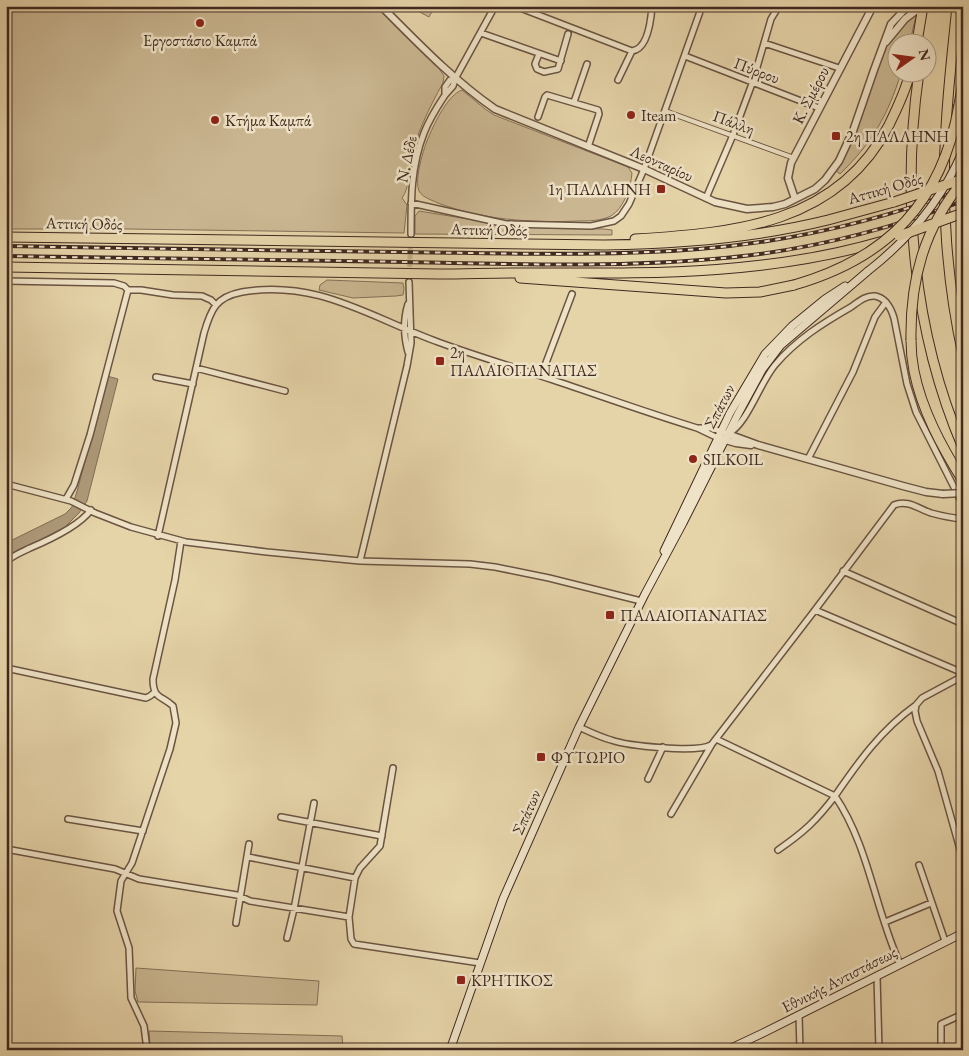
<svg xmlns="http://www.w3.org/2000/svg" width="969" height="1056" viewBox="0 0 969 1056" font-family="'EB Garamond',serif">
<rect width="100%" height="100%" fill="#e6d4a9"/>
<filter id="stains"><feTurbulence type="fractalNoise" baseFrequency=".004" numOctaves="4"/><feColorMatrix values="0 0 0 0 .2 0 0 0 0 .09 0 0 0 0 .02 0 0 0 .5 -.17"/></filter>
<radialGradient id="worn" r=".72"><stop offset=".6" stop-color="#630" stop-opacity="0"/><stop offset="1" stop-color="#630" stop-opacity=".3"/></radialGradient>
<path fill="#cab792" stroke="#857059" d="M6,6H376L436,64L444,76L443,83C429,108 415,136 410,165C408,176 409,189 402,198L407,205L404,233L128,229H6Z
M415,6H435L429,17L414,9Z
M917,11L910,42H896V72L901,73C888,115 872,143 840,174L834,169L883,51L900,27Z
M462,90L485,109L494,115L628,167L632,173C631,187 624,208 611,216C601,221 588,221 578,221C532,223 482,220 438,203C432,200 423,198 419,191C414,179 424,147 429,136C435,122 448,95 462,90Z
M419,211L517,227L604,229L612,230V235L415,234V216Z
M327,280L403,283L404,289L403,295L396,296L353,298L319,290L320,285Z
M136,968L319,981L317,1005L138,1002L135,991Z
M149,1031L342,1036L343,1048L222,1045L150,1046Z"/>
<path fill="#ae9a7a" stroke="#826d56" d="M107,376L118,379L87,501L79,513L65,527L6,557V543L65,514L72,507L78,488Z"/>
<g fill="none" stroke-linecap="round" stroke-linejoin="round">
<path stroke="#c5b28e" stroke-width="5" stroke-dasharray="5 2.5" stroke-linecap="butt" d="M409,282L411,234"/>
<defs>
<path id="pedestrian" d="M665,111L794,158"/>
<path id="minor" d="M515,6L632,51
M481,33L561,61
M764,43L839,68
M632,51C648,49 651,20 652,6
M539,54L535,64L537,69L544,72L558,69L568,34
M685,56L819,108
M618,80L632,51
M445,95V87L450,80L454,81
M574,102L587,64
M538,117L545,97L547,95L598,110L599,114L588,147
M706,198L733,135L753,81L771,19L779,6
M411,203L506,224L591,226L614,221L621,216L629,204L644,169L702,6
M411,234C411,199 411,166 424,133C429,120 437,107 445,95L453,86L456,77L495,6
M6,281L114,283L124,286L128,290
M408,352C404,337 403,320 408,304
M196,368L285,391
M541,376L572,294
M156,377L193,384
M699,428H711L728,434C748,423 759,384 775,365C796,340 823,323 851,307C858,302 866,295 875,296C886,298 891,308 894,318L907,384L916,412L963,505
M808,459L853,372L875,317L886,302
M6,484L71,501L95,513L131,527L186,542L267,552L360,561L470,564L495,567L549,578L641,601
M66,499L74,485L90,435L128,290H141L173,295L202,296L211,300L216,305
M963,519C952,518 942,516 931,513C919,509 907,499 894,505L815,610L963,673
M158,536L204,333C211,309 216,297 242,292C318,279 371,318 438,342C476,356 514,367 553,380C601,396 648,413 697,428L718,438
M360,561L407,366L411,343L409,282
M6,562C13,555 22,552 30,548C49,540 78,527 91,510
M843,571L963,624
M6,668L146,698L150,696L155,692
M963,676L922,698L916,705L915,711L917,721L938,771L963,860
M579,727C590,732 600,737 611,740C628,746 697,753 711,745
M716,739L835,796C816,821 804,832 778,850
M648,779L663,747
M671,814L712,744L815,610
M281,817L382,836
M68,819L143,831
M6,849L115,869L139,879L237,895L250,901L349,917L351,939L354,944L480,963
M248,857L355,878
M919,865L945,941
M349,917L355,878L360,868L380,846L393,768
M885,922L931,903
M236,923L249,844
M287,938L294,909L314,803
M900,964C875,910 869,846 835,796C859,761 881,730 916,705
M877,976L879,1050
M799,1015L800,1050
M147,1050L144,1026L131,998L129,948L117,911L121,881L132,863L170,749L176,723L173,706C161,695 153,699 153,679L175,580L181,541
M941,1050V1024L963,1014"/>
<path id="tertiary" d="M381,6C417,42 453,80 495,109L644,169L715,202L747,209L773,207L785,204L815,189L825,180L839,161L853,131L874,70L891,24L908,6
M886,42L905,19L922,6
M795,199L788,178L791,163L873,6
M728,434L758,445L903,486L926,492L943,494
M722,439L736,443L751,445"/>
<path id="secondary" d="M664,551L730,413L765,354L792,326L825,299L845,286
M450,1050L503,899L579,727L645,594L683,523L737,416L762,370L781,345L868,271
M727,1050L763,1033L963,933"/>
<path id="motorway" d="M957,6C953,47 948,87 946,128C941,201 947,284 963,355
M917,42L923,6
M919,72C901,197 913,332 963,448
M959,105L963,82
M6,237L604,245C679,244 755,238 828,220C850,214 872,208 894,202
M635,239C735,233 838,224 889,125C897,108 906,91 910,72
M6,267C151,269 295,272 439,274C464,274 490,273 515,273C641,273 760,277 883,241
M520,278L726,293L760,292L794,285
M911,340C911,350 912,361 914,371C922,411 942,447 963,481"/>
</defs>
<use href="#pedestrian" stroke="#6a5442" stroke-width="6"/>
<use href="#minor" stroke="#6a5442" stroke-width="8"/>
<use href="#tertiary" stroke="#6a5442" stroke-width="9"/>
<use href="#secondary" stroke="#402920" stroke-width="9"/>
<use href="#motorway" stroke="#402920" stroke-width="11"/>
<use href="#pedestrian" stroke="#efe3c7" stroke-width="4"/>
<use href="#minor" stroke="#efe3c7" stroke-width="5"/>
<use href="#tertiary" stroke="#efe3c7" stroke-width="6"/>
<use href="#secondary" stroke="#efe3c7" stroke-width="7"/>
<use href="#motorway" stroke="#e6d4a9" stroke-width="9"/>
<defs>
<path id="rail" d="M6,246C137,249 268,250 399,252C499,253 599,257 699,249C788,242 879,221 963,189
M6,256C139,259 271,259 404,262C519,264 637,269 752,255C824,246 895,227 963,201"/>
</defs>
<use href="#rail" stroke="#402920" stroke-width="4"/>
<use href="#rail" stroke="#efe3c7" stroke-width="2" stroke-dasharray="5.5" stroke-linecap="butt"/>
<defs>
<path id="tertiary-bridge" d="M943,494L963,493"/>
<path id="secondary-bridge" d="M868,271C909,239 943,198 963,150"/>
<path id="motorway-bridge" d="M894,202L963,179
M899,236L963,213
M794,285C888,258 942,202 959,105
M911,340C910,280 924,228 963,181"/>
</defs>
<use href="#tertiary-bridge" stroke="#6a5442" stroke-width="9" stroke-linecap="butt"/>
<use href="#secondary-bridge" stroke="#402920" stroke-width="9" stroke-linecap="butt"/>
<use href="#motorway-bridge" stroke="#402920" stroke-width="11" stroke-linecap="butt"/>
<use href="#tertiary-bridge" stroke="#efe3c7" stroke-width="6"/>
<use href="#secondary-bridge" stroke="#efe3c7" stroke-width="7"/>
<use href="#motorway-bridge" stroke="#e6d4a9" stroke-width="9"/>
</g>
<g fill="#8f2418" stroke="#efe3c7" stroke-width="2">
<circle cx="200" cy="23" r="5"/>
<circle cx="631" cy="115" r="5"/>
<circle cx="215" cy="120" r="5"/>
<rect x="831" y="131" width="10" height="10" rx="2.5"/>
<rect x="656" y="184" width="10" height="10" rx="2.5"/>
<rect x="435" y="356" width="10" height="10" rx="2.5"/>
<circle cx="693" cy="459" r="5"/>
<rect x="605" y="610" width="10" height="10" rx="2.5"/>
<rect x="536" y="752" width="10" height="10" rx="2.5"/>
<rect x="456" y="975" width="10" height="10" rx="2.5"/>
</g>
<g text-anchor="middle" stroke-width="5" stroke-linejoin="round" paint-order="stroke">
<g font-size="16" fill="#402920" stroke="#efe3c7" text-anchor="start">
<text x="200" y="46" text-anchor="middle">Εργοστάσιο Καμπά</text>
<text x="641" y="121">Iteam</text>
<text x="225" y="126">Kτήμα Καμπά</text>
<text x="846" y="142">2η ΠΑΛΛΗΝΗ</text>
<text x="651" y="195" text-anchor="end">1η ΠΑΛΛΗΝΗ</text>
<text x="450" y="358">2η<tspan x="450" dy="18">ΠΑΛΑΙΟΠΑΝΑΓΙΑΣ</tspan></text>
<text x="703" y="465">SILKOIL</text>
<text x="620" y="621">ΠΑΛΑΙΟΠΑΝΑΓΙΑΣ</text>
<text x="551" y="763">ΦΥΤΩΡΙΟ</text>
<text x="471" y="986">ΚΡΗΤΙΚΟΣ</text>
</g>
<g font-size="16" fill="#402920" stroke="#efe3c7">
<text transform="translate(757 70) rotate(21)" y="6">Πύρρου</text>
<text transform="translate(810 95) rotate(-63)" y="6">Κ. Σμέρου</text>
<text transform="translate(734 122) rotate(20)" y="6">Πάλλη</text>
<text transform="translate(406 159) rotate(-78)" y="6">Ν. Δέδε</text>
<text transform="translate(662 163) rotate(24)" y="6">Λεονταρίου</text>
<text transform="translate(885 188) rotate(-16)" y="6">Αττική Οδός</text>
<text transform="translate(84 223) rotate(1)" y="6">Αττική Οδός</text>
<text transform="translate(489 229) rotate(1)" y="6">Αττική Οδός</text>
<text transform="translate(719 406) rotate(-62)" y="6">Σπάτων</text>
<text transform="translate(526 812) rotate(-66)" y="6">Σπάτων</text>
<text transform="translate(839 979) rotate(-27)" y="6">Εθνικής Αντιστάσεως</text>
</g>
</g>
<rect width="969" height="1056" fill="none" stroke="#e6d4a9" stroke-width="25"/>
<rect x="8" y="8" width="954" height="1041" fill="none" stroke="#402920" stroke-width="2.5"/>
<rect x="12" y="12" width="944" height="1031" fill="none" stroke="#402920"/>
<g transform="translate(912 58) rotate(76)"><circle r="24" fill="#efe3c7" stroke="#a99984"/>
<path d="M0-4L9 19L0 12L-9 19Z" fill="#8f2418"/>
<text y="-8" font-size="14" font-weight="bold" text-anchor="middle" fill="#402920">N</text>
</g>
<rect width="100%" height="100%" filter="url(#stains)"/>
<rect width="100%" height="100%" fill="url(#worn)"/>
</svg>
